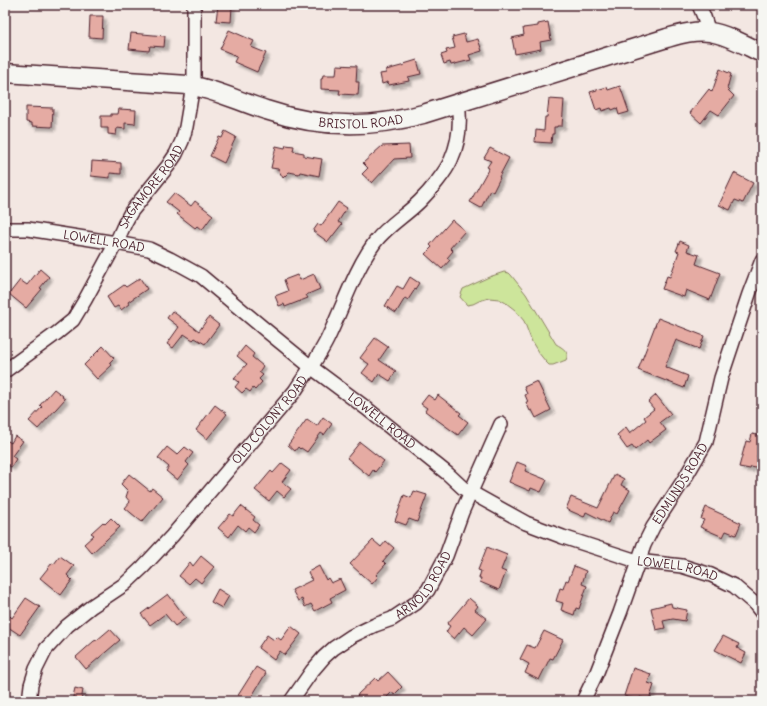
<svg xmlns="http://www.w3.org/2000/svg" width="767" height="706" viewBox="0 0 767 706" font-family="Delius,sans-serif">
<defs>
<filter id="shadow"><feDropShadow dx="3.5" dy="3.5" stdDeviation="1" flood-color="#0004"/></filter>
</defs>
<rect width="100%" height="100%" fill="#f3e7e2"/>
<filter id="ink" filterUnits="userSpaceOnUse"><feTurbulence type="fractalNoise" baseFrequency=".025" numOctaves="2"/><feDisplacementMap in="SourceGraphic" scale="8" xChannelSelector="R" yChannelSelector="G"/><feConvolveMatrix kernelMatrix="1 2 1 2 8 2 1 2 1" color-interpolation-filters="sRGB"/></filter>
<g filter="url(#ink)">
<path fill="#cde59b" stroke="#8c8263" d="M504,272L509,273L511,275L526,294L556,344C563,348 570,352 566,360L553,365H549L546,362L538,352L532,342L524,321L515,310L506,303L499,299L489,298L479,301L473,304L467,305L460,297L463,289L489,277Z"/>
<path fill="#e5aba3" stroke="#4a1f2b" filter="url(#shadow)" d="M218,5L232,6L231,22L216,21Z
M90,16H103L102,38L89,37Z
M548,22L551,40L540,42L541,49L515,54L512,38L524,35L523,28L538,26V24Z
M229,30L254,41L251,47L266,53L257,72L234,62L237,56L220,49Z
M131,33L165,36L164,47L150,46L149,51L129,49Z
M464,34L466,42L478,39L482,51L469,55L471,60L451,65L450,62L444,64L441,55L447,53L446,50L455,48L452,37Z
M417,60L421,74L408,77L409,81L389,85L388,82L382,84L380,74L386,73V70L405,65L404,64Z
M337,65L357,66L356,82H359L358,95L339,94L340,90L321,89V79H322L323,75H336Z
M720,69L731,74L727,89L734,96L719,115L711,110L701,123L690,113L709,89L712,92Z
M620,86L629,112L619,115L617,108L612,110L611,108L602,111L601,108L596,110L590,92L607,87L608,90Z
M549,99L564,100L562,126H557V127H554V134H552L551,143L535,142L536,130L544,131L545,117H547Z
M26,107L53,108L52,127L32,126V123L26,122Z
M119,109L136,110L135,124L125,123V129L117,128L116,135L108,134V128H101V116H111V114H118Z
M225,131L236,137L224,163L210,156L219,137L222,138Z
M286,145L294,146L293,151L304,153V156L322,159L319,176L300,172L299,174L289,172L283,178L278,169L271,168L276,146L285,148Z
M409,145L410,158L394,159L372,183L362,174L368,168L363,163L382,146Z
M490,148L509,158L499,177L500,178L493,192L490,190L481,208L470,202L489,168L487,167L491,161L484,158Z
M92,161L121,163V174L110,173V178L91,176Z
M734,173L753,183L743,203L735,200L730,210L719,205Z
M174,193L191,206L195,201L213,215L202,230L197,226L195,228L177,214L179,212L166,202Z
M338,202L347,208L338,222L342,224L328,242L313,231L318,224L321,226Z
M452,220L465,231L450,248L453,251L447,258L450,260L442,269L425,254L432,247L430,245Z
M680,241L689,245L687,251L699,255L696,264L720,273L710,300L686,290L684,297L662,289L667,276L670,277L679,252L676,251Z
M40,269L49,277L40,288L42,289L26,308L9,294L20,280L27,285Z
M314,274L320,289L306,295L308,298L285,307L284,304L279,306L275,296L288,291L284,280L297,275L300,280Z
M410,277L419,283L408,300L405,298L396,313L385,306L397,286L403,289Z
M140,278L147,289L128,302L129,304L121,310L118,306L114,308L107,297L124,285L126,287Z
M172,311L199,331L209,317L219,325L205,344L195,338L193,340L184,334L173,348L167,344L179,327L167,318Z
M658,318L704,336L699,349L676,340L665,367L688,376L684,388L638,370Z
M375,338L388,347L379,360L396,371L390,381L379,374L374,382L362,373L369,364L360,358Z
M103,346L114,358L109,363L112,365L97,379L84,365Z
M245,346L254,354L252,357L263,366L259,372L263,375L259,379L262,382L255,390L253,388L250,392L246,389L242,393L235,387L239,382L234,378L247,364L237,356Z
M537,381L551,410L536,418L532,410L530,411L526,402H528L525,395L527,394L524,387Z
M54,389L63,396L62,397L65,399L38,429L29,421L42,407L40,405Z
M428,395L435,400L438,395L461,413L459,415L468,422L458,435L425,411L427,408L421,404Z
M656,395L671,414L660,422L666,430L649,443L647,440L635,450L632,446L627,449L617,435L626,427L630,433L646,420L644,417L654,409L648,402Z
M215,405L227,414L207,439L196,430Z
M323,417L332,424L324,435L321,433L307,452L301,448L300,449L298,447L295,451L288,445L307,419L317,426Z
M752,434L762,436L757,457L762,459L760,469L751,467L750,469L739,467L746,441L750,442Z
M15,436L23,441L12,456L16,459L11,467L6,464L5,467V439L11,443Z
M360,442L384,461L375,472L373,470L369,476L347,458Z
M167,447L177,455L185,447L193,453L186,462L189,465L177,480L166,471L169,467L158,458Z
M517,462L527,466L525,471L547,480L541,492L531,488L530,491L509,482Z
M282,463L291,470L282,482L291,489L284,497L277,491L269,501L255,490L271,471L273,473Z
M129,474L150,491L152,488L163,497L142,522L125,508L130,502L126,497L128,491L121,484Z
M615,474L624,479L621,485L630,490L617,514L613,512L608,523L586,512L584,517L566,509L571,497L598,508Z
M414,491L427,495L417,522L409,519L406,525L395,521L404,495L411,498Z
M241,506L255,517L253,520L259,525L254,532L248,527L245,531L238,525L229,537L218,528L230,514L233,516Z
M706,507L741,523L736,535L726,531L723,537L700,527L704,520L701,519Z
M111,518L120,527L92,553L84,544L94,535L91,533L103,522L105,524Z
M373,540L381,547L386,541L394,548L383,561L386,564L376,575L378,577L372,584L350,564Z
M487,547L507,555L501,570L506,572L499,590L480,582L481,578H479L481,571L478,570Z
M60,556L74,566L67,575L72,580L61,595L40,578L52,563L54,564Z
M201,556L214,567L201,583L195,578L189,584L179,576L190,562L193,566Z
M319,566L326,580L328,578L331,583L340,579L345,590L330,598L332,602L315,611L311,604L305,607L302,599L298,601L292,590L312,580L308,572Z
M574,566L586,571L582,584L587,586L579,609L576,608L574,615L561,610L563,603L556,601L560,588L563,589L566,580L568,581Z
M218,589L229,596L222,608L211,602Z
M168,594L186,618L175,626L165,614L150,625L141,614Z
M26,598L40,607L20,635L5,625V624L10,616L12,618Z
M469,598L478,606L475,610L487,619L473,635L464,627L454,639L446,632L450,626L447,624Z
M671,603L672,607L687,610L685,621L673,619L663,621L665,628L656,630L651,608Z
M291,626L301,634L285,655L280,651L274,660L258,648L267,635L274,640L277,637L281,640Z
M110,629L120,640L86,669L76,657L94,641L97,640Z
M544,631L563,640L553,659L550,658L539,680L525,673L529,664L520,659L527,645L535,648Z
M723,636L739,644L737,648L746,653L741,663L715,650Z
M256,667L266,673L249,701H244L237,697Z
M633,668L651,674L648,683L654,685L649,700L640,697L639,700L624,696Z
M388,672L402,687L394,695L392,692L383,701H352L358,695V694L375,678L378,681Z
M75,688L83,690L81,701H72Z"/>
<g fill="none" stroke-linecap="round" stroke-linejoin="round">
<defs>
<g id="street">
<path d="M699,5L704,17L709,32"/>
<path id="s1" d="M5,229H28L116,243L149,249L170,259L201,276L268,332L311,367L366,408L448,474L463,488L526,523L563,537L637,561L682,566L711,575L734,586L755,604L762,613"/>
<path id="s2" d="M5,371L57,333L73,320L85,300L116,243L125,223L131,212L168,166L176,154L182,141L186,127L194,79V5"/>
<path id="s3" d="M29,701L31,685L36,669L46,649L67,626L92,606L125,584L143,567L172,536L295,391C306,374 318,358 327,340C343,307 354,271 375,242C388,225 405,216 420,201C430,191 445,173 451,160C459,142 461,123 458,104"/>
<path id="s4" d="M291,701L312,671L324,657L334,648L352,636L375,625L392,619L416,603L428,590L446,556L462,512L501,424"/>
<path id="s5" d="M583,701L597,672L620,613L644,545L653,527L685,478L706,442L721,378L749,294L762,260"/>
</g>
<g id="secondary">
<path id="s6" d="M5,73L188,85C215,89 240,102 266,110C319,128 370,129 423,114L667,38C681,34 695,30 710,32C728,35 745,45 762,53"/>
</g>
</defs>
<use href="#street" stroke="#4a1f2b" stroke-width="16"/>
<use href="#secondary" stroke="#4a1f2b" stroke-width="21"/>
<use href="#street" stroke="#f6f6f2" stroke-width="13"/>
<use href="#secondary" stroke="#f6f6f2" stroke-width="18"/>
</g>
</g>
<g text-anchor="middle" stroke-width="3.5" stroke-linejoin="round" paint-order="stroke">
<g font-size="12" fill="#4a1f2b" stroke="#f6f6f2">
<text dy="4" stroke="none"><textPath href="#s6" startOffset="362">BRISTOL ROAD</textPath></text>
<text dy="4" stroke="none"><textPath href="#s2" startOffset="240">SAGAMORE ROAD</textPath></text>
<text dy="4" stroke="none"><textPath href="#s1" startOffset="100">LOWELL ROAD</textPath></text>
<text dy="4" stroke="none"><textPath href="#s3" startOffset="377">OLD COLONY ROAD</textPath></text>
<text dy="4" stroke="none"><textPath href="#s1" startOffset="436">LOWELL ROAD</textPath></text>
<text dy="4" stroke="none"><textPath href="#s5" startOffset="239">EDMUNDS ROAD</textPath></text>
<text dy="4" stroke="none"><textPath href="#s1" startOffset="772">LOWELL ROAD</textPath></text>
<text dy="4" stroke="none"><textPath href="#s4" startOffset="181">ARNOLD ROAD</textPath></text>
</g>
</g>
<rect width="767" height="706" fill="none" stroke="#f6f6f2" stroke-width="20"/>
<rect x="10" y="10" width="747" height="686" fill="none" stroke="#4a1f2b" stroke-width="1.5" filter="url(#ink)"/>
</svg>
